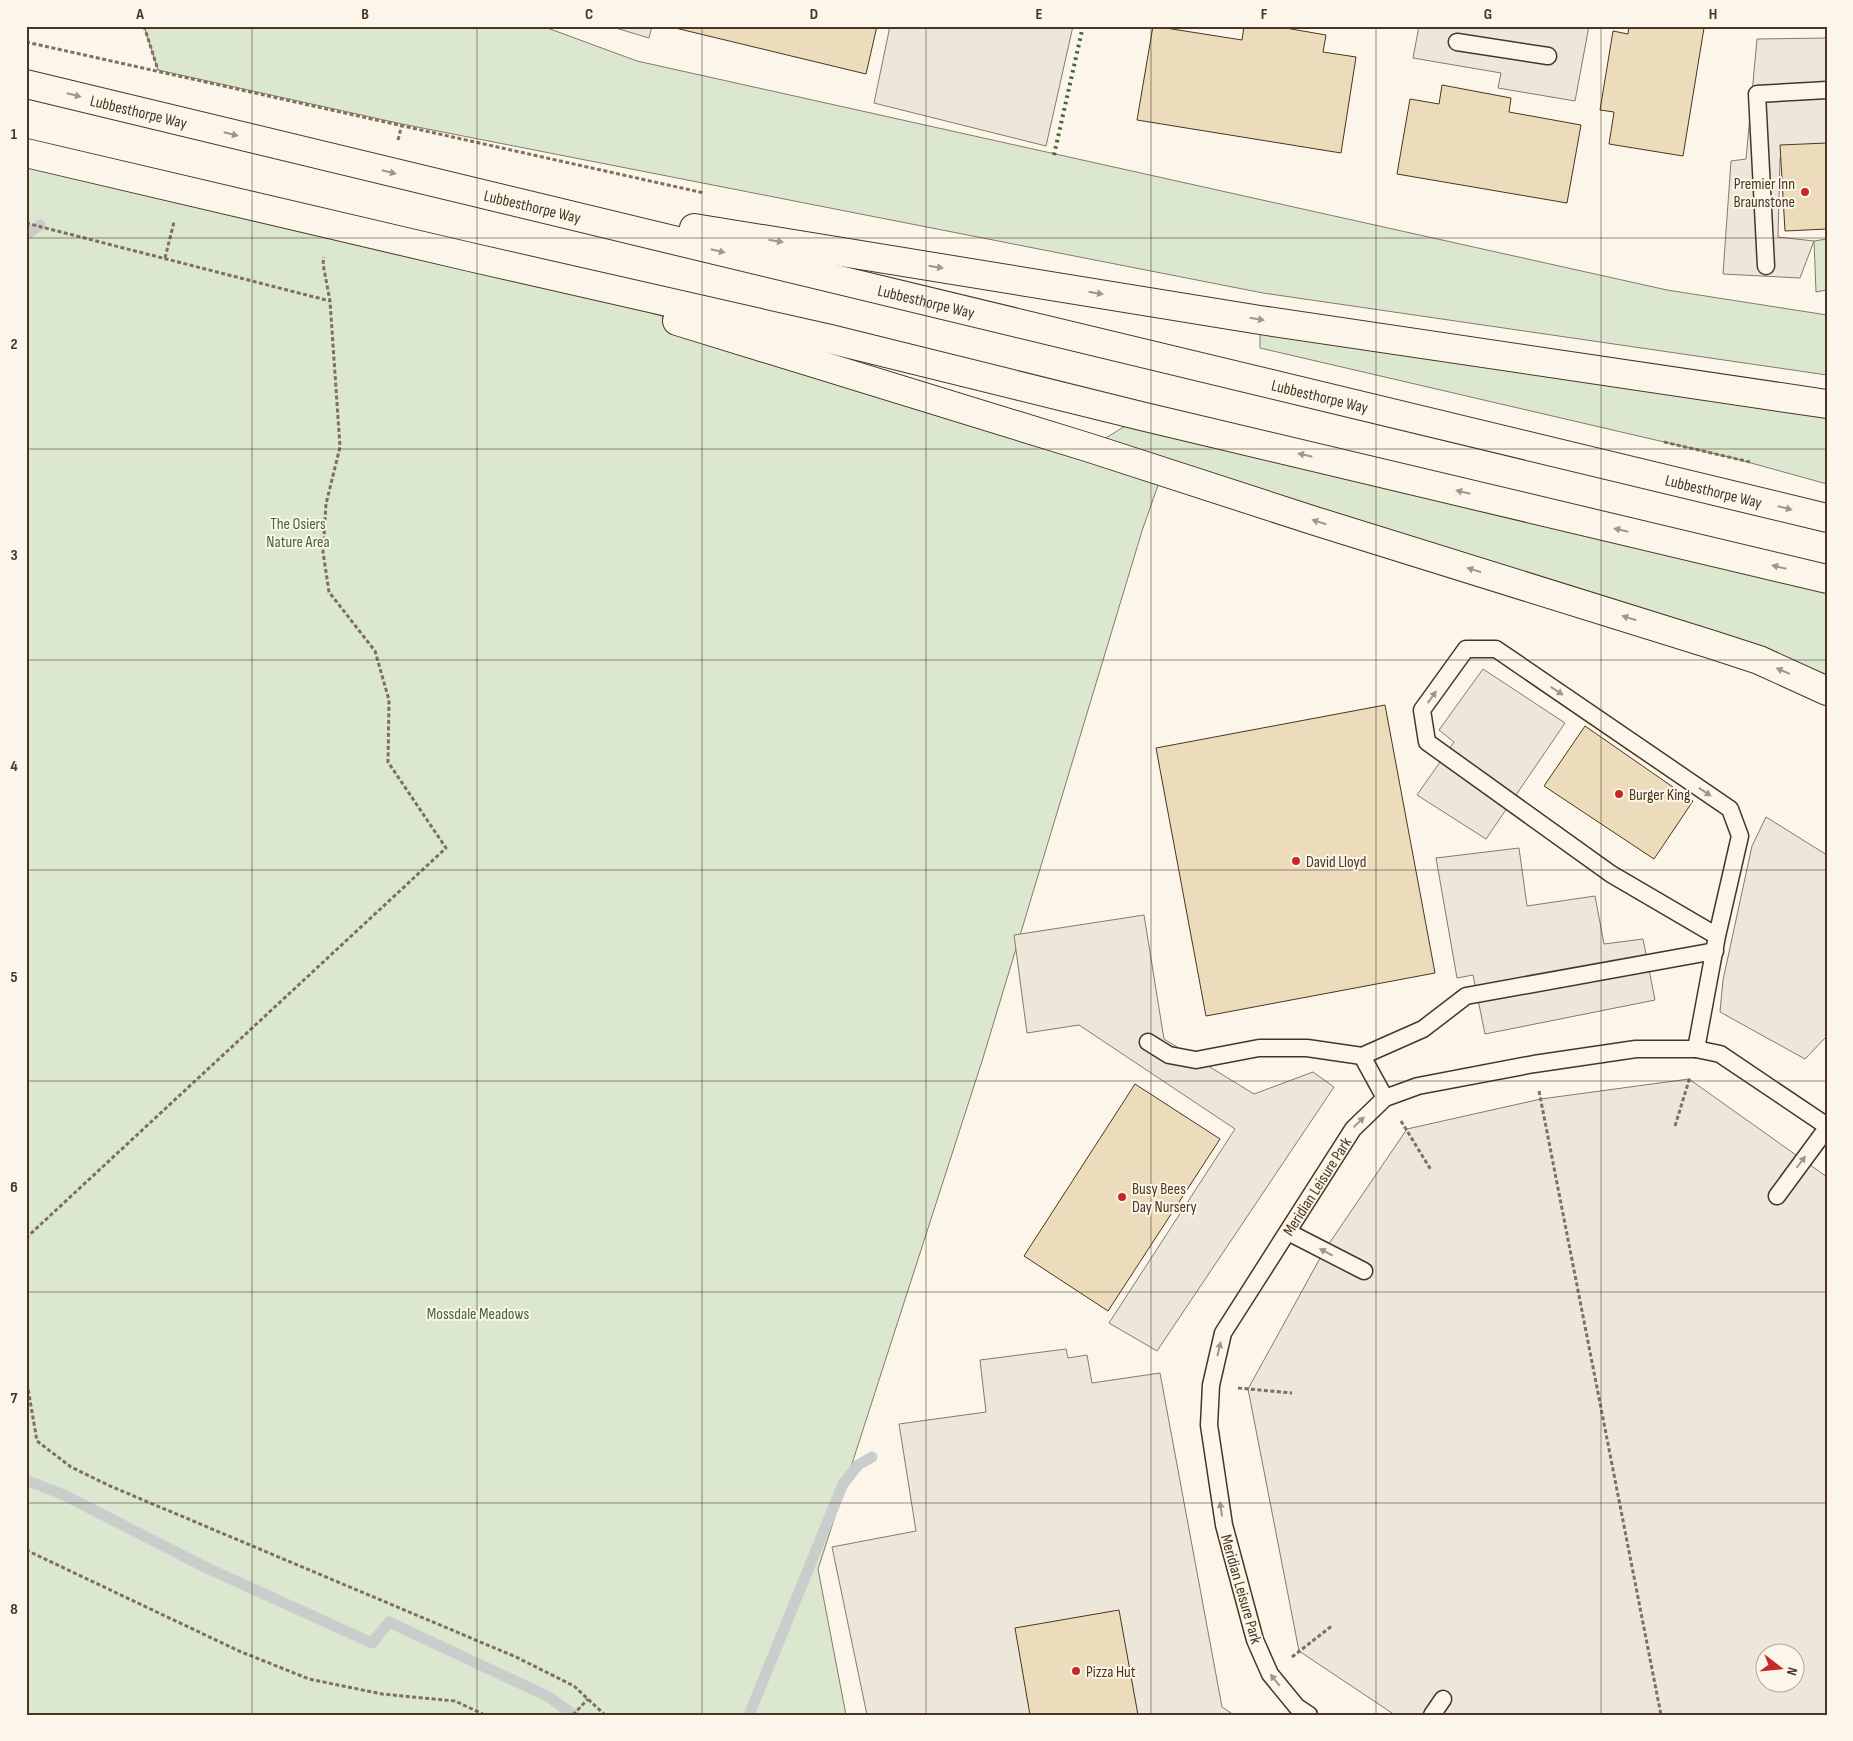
<svg xmlns="http://www.w3.org/2000/svg" width="1853" height="1741" viewBox="0 0 1853 1741" font-family="'Sofia Sans Condensed',sans-serif">
<rect width="100%" height="100%" fill="#fbf6e9"/>
<path fill="#dce7d0" stroke="#887966" d="M144,26H542L637,61L1667,290L1827,315V375L1263,293L402,124L158,70Z
M26,153L470,257L1090,448L1141,416L1827,579V691L1163,471L1142,531L983,1058L818,1569L846,1715H26Z
M1827,239V290L1816,292L1814,241Z
M1260,320L1827,404V484L1733,458L1260,348Z"/>
<path fill="#ede7d9" stroke="#887966" fill-rule="evenodd" d="M609,26H652L649,38Z
M890,26H1073L1046,146L874,103Z
M1419,26H1589L1575,101L1498,88L1501,73L1413,58Z
M1827,38V150L1780,158L1778,237L1814,241L1800,278L1723,274L1731,161L1746,159L1757,39Z
M1483,669L1565,723L1486,839L1417,795L1454,742L1439,730Z
M1766,817L1827,855V1036L1805,1059L1720,1012L1723,980L1752,846Z
M1519,848L1527,906L1595,896L1604,944L1643,939L1655,1000L1485,1034L1473,975L1457,978L1436,858Z
M1144,915L1164,1039L1254,1094L1313,1072L1334,1087L1157,1351L1109,1323L1235,1129L1079,1025L1027,1033L1014,935Z
M1689,1079L1827,1177V1715H1395L1299,1651L1248,1389L1324,1251L1407,1129L1541,1099ZM1766,1654H1796V1684H1766Z
M1066,1349L1068,1358L1087,1355L1092,1383L1160,1373L1222,1707L1234,1715H867L832,1547L916,1531L899,1424L986,1412L980,1360Z"/>
<g fill="none" stroke-linecap="round" stroke-linejoin="round">
<path stroke="#c9cecd" stroke-width="11" d="M26,235L40,225
M26,1480L64,1495L207,1568L372,1643L389,1622L549,1697L574,1715
M749,1715L843,1484L858,1465L872,1457"/>
</g>
<path fill="#ecdcbc" stroke="#4a3520" d="M667,26H877L866,74Z
M1153,26L1242,40L1244,26H1274L1326,35L1323,52L1356,57L1341,153L1137,120Z
M1629,26L1704,28L1683,156L1609,144L1614,112L1600,110L1613,31L1628,34Z
M1442,85L1511,98L1509,112L1581,125L1567,203L1397,174L1410,99L1439,104Z
M1827,143V229L1785,231L1780,145Z
M1385,705L1435,973L1206,1016L1156,748Z
M1585,726L1693,801L1654,859L1544,786Z
M1135,1084L1220,1139L1108,1311L1024,1256Z
M1119,1610L1138,1715H1030L1015,1628Z"/>
<g fill="none" stroke-linecap="round" stroke-linejoin="round">
<defs>
<g id="lane">
<path d="M1457,42L1548,56"/>
<path d="M1766,266L1757,94L1827,90"/>
<path d="M1148,1042L1169,1055L1196,1060L1259,1048H1307L1362,1056L1423,1029L1466,996L1715,951"/>
<path d="M1696,1049L1717,936L1740,836L1730,809L1496,649H1466L1422,710L1427,742L1611,874L1717,936"/>
<path d="M1362,1056L1385,1098"/>
<path d="M1777,1196L1827,1128"/>
<path d="M1288,1232L1364,1271"/>
<path id="s1" d="M1309,1715L1297,1707L1270,1674L1255,1640L1224,1525L1209,1425L1211,1385L1223,1333L1353,1129L1385,1098L1418,1086L1534,1064L1636,1049H1696L1720,1054L1827,1126"/>
<path d="M1432,1715L1443,1699"/>
</g>
<g id="highway">
<path id="s2" d="M26,84L1827,518"/>
<path d="M26,153L470,257L830,339L1141,416L1827,579"/>
<path d="M694,228L1260,320L1827,404"/>
<path d="M677,321L1090,448L1315,521L1710,644L1759,660L1827,691"/>
</g>
</defs>
<use href="#lane" stroke="#4a3520" stroke-width="19"/>
<use href="#highway" stroke="#4a3520" stroke-width="30"/>
<path stroke="#7f6f5c" stroke-width="3" stroke-dasharray="4 2.5" stroke-linecap="butt" d="M144,26L158,70
M26,42L704,193
M398,140L402,124
M26,223L330,301
M165,258L174,222
M1664,442L1750,462
M1539,1091L1661,1715
M1401,1121L1431,1170
M1675,1126L1690,1077
M26,1238L446,848L388,762L389,700L375,651L329,592L323,552L326,504L340,447L330,301L323,264L324,257
M26,1377L37,1441L71,1467L110,1486L516,1657L574,1686L605,1715
M1238,1388L1292,1393
M26,1550L239,1651L309,1679L382,1694L455,1701L485,1715
M1292,1657L1333,1625
M573,1715L588,1699"/>
<use href="#lane" stroke="#fbf6e9" stroke-width="16"/>
<use href="#highway" stroke="#fbf6e9" stroke-width="28"/>
<path stroke="#436837" stroke-width="4" stroke-dasharray="2.5 4" stroke-linecap="butt" d="M1054,155L1083,26"/>
</g>
<defs><path id="oneway-solid" d="M-6-.8H1V-3.2L6.5 0L1 3.2V.8H-6Z" transform="scale(1.25)"/></defs>
<g fill="#a29684">
<use href="#oneway-solid" transform="translate(74 95) rotate(14)"/>
<use href="#oneway-solid" transform="translate(231 134) rotate(14)"/>
<use href="#oneway-solid" transform="translate(389 172) rotate(14)"/>
<use href="#oneway-solid" transform="translate(776 241) rotate(9)"/>
<use href="#oneway-solid" transform="translate(718 251) rotate(13)"/>
<use href="#oneway-solid" transform="translate(936 267) rotate(9)"/>
<use href="#oneway-solid" transform="translate(1096 293) rotate(9)"/>
<use href="#oneway-solid" transform="translate(1257 319) rotate(9)"/>
<use href="#oneway-solid" transform="translate(1305 455) rotate(-167)"/>
<use href="#oneway-solid" transform="translate(1463 492) rotate(-167)"/>
<use href="#oneway-solid" transform="translate(1785 508) rotate(14)"/>
<use href="#oneway-solid" transform="translate(1319 522) rotate(-163)"/>
<use href="#oneway-solid" transform="translate(1621 530) rotate(-167)"/>
<use href="#oneway-solid" transform="translate(1779 567) rotate(-166)"/>
<use href="#oneway-solid" transform="translate(1474 570) rotate(-163)"/>
<use href="#oneway-solid" transform="translate(1629 618) rotate(-163)"/>
<use href="#oneway-solid" transform="translate(1783 671) rotate(-157)"/>
<use href="#oneway-solid" transform="translate(1557 691) rotate(34)"/>
<use href="#oneway-solid" transform="translate(1432 697) rotate(-55)"/>
<use href="#oneway-solid" transform="translate(1705 792) rotate(34)"/>
<use href="#oneway-solid" transform="translate(1359 1122) rotate(-44)"/>
<use href="#oneway-solid" transform="translate(1801 1162) rotate(-53)"/>
<use href="#oneway-solid" transform="translate(1326 1252) rotate(-152)"/>
<use href="#oneway-solid" transform="translate(1219 1349) rotate(-77)"/>
<use href="#oneway-solid" transform="translate(1221 1509) rotate(-98)"/>
<use href="#oneway-solid" transform="translate(1275 1680) rotate(-129)"/>
</g>
<path fill="none" stroke="#4a3520" stroke-width="1" stroke-opacity="0.55" d="M252,26V1715M477,26V1715M702,26V1715M926,26V1715M1151,26V1715M1376,26V1715M1601,26V1715M26,238H1827M26,449H1827M26,660H1827M26,870H1827M26,1081H1827M26,1292H1827M26,1503H1827"/>
<g fill="#c62828" stroke="#fbf6e9" stroke-width="2">
<circle cx="1805" cy="192" r="5"/>
<circle cx="1619" cy="794" r="5"/>
<circle cx="1296" cy="861" r="5"/>
<circle cx="1122" cy="1197" r="5"/>
<circle cx="1076" cy="1671" r="5"/>
</g>
<g text-anchor="middle" stroke-width="4" stroke-linejoin="round" paint-order="stroke">
<g font-size="16" fill="#4a3520" stroke="#fbf6e9">
<text dy="6" stroke="none"><textPath href="#s2" startOffset="116">Lubbesthorpe Way</textPath></text>
<text dy="6" stroke="none"><textPath href="#s2" startOffset="521">Lubbesthorpe Way</textPath></text>
<text dy="6" stroke="none"><textPath href="#s2" startOffset="926">Lubbesthorpe Way</textPath></text>
<text dy="6" stroke="none"><textPath href="#s2" startOffset="1331">Lubbesthorpe Way</textPath></text>
<text dy="6" stroke="none"><textPath href="#s2" startOffset="1736">Lubbesthorpe Way</textPath></text>
<text dy="6" stroke="none"><textPath href="#s1" startOffset="582">Meridian Leisure Park</textPath></text>
<text transform="translate(1242 1589) rotate(74)" y="6">Meridian Leisure Park</text>
</g>
<g font-size="16" fill="#4a3520" stroke="#fbf6e9" text-anchor="start">
<text x="1795" y="189" text-anchor="end">Premier Inn<tspan x="1795" dy="18">Braunstone</tspan></text>
<text x="1629" y="800">Burger King</text>
<text x="1306" y="867">David Lloyd</text>
<text x="1132" y="1194">Busy Bees<tspan x="1132" dy="18">Day Nursery</tspan></text>
<text x="1086" y="1677">Pizza Hut</text>
</g>
<g font-size="16" fill="#436837" stroke="#fbf6e9">
<text x="298" y="529">The Osiers<tspan x="298" dy="18">Nature Area</tspan></text>
<text x="478" y="1319">Mossdale Meadows</text>
</g>
</g>
<rect width="1853" height="1741" fill="none" stroke="#fbf6e9" stroke-width="55"/>
<g transform="translate(1780 1668) rotate(106)"><circle r="24" fill="#fbf6e9" stroke="#b4a999"/>
<path d="M0-4L9 19L0 12L-9 19Z" fill="#c62828"/>
<text y="-8" font-size="14" font-weight="bold" text-anchor="middle" fill="#4a3520">N</text>
</g>
<rect x="28" y="28" width="1798" height="1686" fill="none" stroke="#4a3520" stroke-width="2"/>
<g font-size="16" text-anchor="middle" font-weight="bold" fill="#4a3520">
<text x="140" y="19">A</text>
<text x="365" y="19">B</text>
<text x="589" y="19">C</text>
<text x="814" y="19">D</text>
<text x="1039" y="19">E</text>
<text x="1264" y="19">F</text>
<text x="1488" y="19">G</text>
<text x="1713" y="19">H</text>
<text x="14" y="139">1</text>
<text x="14" y="349">2</text>
<text x="14" y="560">3</text>
<text x="14" y="771">4</text>
<text x="14" y="982">5</text>
<text x="14" y="1192">6</text>
<text x="14" y="1403">7</text>
<text x="14" y="1614">8</text>
</g>
</svg>
